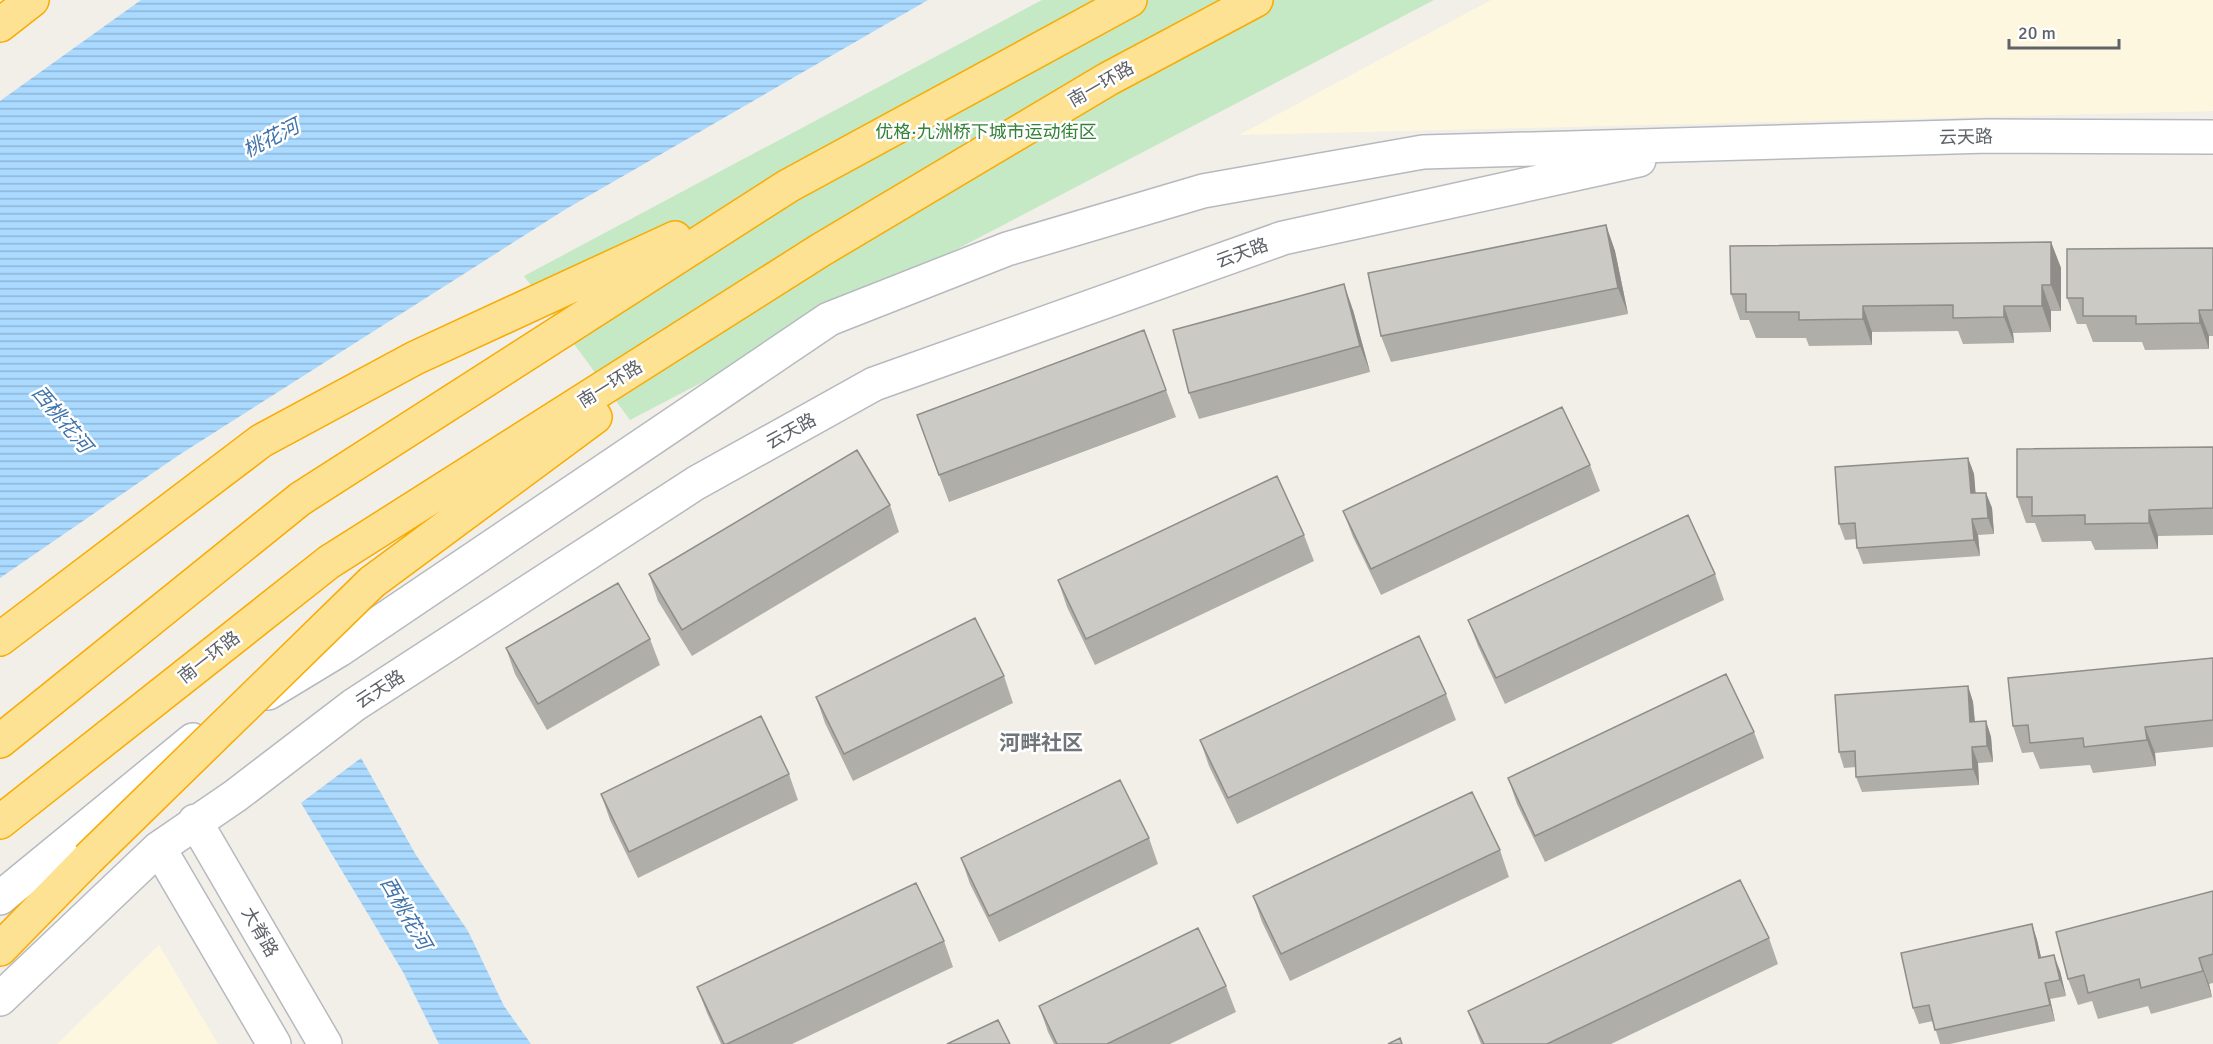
<svg xmlns="http://www.w3.org/2000/svg" width="2213" height="1044" viewBox="0 0 2213 1044" font-family="Signika,'Noto Sans SC',sans-serif">
<defs>
<pattern id="water-rules" width="6" height="5" patternUnits="userSpaceOnUse" patternTransform="scale(1.5)"><rect width="6" height="5" fill="#aadaff"/><path d="M0 2.5h6" fill="none" stroke="#8eb4d2"/></pattern>
</defs>
<rect width="100%" height="100%" fill="#f1efe8"/>
<path fill="#fef7e0" d="M1491,0H2213V111L1239,135Z
M159,945L218,1044H57Z"/>
<path fill="#c5e8c5" d="M1042,0H1434L630,420L524,276Z"/>
<path fill="url(#water-rules)" d="M141,0H928L566,209L179,455L0,578V101Z
M361,758L416,855L468,931L504,1006L531,1044H439L403,972L301,803Z"/>
<g fill="none" stroke-linecap="round" stroke-linejoin="round">
<defs>
<path id="secondary" d="M268,693L339,650L829,319L1007,249L1203,191L1423,152L1988,136L2213,137
M195,821L325,1044
M159,848L274,1044
M0,898L193,740
M0,999L159,848L235,796L354,705L696,483L874,384L1283,238L1639,160"/>
<path id="highway" d="M0,25L32,0
M372,582L595,417
M0,639L261,441L415,358L675,238
M0,741L300,499L788,186L1130,0
M0,822L329,562L819,251L1108,79L1256,0
M0,949L88,859"/>
</defs>
<use href="#secondary" stroke="#b6babf" stroke-width="36"/>
<use href="#highway" stroke="#f9ab00" stroke-width="36"/>
<use href="#secondary" stroke="#fff" stroke-width="33"/>
<use href="#highway" stroke="#fde293" stroke-width="33"/>
<defs>
<path id="highway-bridge" d="M88,859L372,582"/>
</defs>
<use href="#highway-bridge" stroke="#f9ab00" stroke-width="36" stroke-linecap="butt"/>
<use href="#highway-bridge" stroke="#fde293" stroke-width="33"/>
</g>
<path fill="#afaea9" d="M1606,225L1615,251L1628,314L1391,362L1381,336Z
M2051,242L2061,268V311H2051V332L2013,333L2014,343L1963,344L1958,331L1872,332V345L1809,346L1806,338H1756L1749,320H1740L1731,294Z
M2213,248V336H2209V349L2145,350L2142,342H2093L2086,324H2077L2067,298Z
M1353,310L1370,372L1199,419L1189,393Z
M1144,330L1176,417L949,502L917,415Z
M2213,447V535L2158,536V549L2095,550L2091,541L2042,542L2035,523H2026L2017,497Z
M1968,458L1974,474L1975,493H1986L1992,508L1994,534L1978,535L1980,556L1863,564L1857,548L1856,539L1845,540L1839,524Z
M1590,465L1600,491L1381,595L1353,537L1343,511Z
M890,505L899,532L692,656L658,601L649,574Z
M1304,535L1314,561L1095,665L1067,607L1058,580Z
M1715,574L1724,600L1505,704L1478,646L1468,620Z
M650,639L660,665L547,730L515,674L506,648Z
M2213,658V747L2155,753L2156,766L2093,773L2090,765L2040,769L2033,752L2022,753L2013,726Z
M1004,676L1013,703L853,781L825,723L816,697Z
M1968,686L1973,702L1975,721H1986L1991,737L1993,762L1978,763L1979,785L1862,792L1856,777V767L1844,768L1839,752Z
M1446,694L1456,720L1237,824L1209,766L1200,740Z
M1754,732L1764,758L1545,862L1517,804L1508,778Z
M789,774L798,800L638,878L610,820L601,794Z
M1149,838L1158,864L999,942L970,884L961,858Z
M1500,850L1509,877L1290,981L1262,922L1253,896Z
M2213,891V983L2209,984L2212,997L2151,1014L2148,1006L2098,1019L2092,1001L2078,1005L2068,979Z
M2032,924L2037,940L2041,958L2060,971L2066,996L2050,999L2055,1021L1950,1044H1940L1933,1021L1919,1024L1913,1008Z
M1769,938L1778,964L1611,1044H1481L1468,1011Z
M944,941L953,967L792,1044H721L707,1013L697,987Z
M1226,986L1236,1012L1170,1044H1054L1048,1032L1039,1006Z"/>
<path fill="#8f8d8a" d="M1606,225L1615,251L1628,314L1618,288Z
M2051,242L2061,268V311L2051,285Z
M1344,284L1353,310L1370,372L1360,346Z
M2042,285L2051,311V332L2042,306Z
M1863,306L1872,332V345L1863,319Z
M2004,306L2013,333L2014,343L2004,317Z
M2199,310L2209,336V349L2200,323Z
M1968,458L1974,474L1977,509L1971,493Z
M1986,493L1992,508L1994,534L1988,518Z
M2149,510L2158,536V549L2149,523Z
M1972,519L1978,535L1980,556L1974,540Z
M1968,686L1973,702L1976,738L1970,722Z
M1986,721L1991,737L1993,762L1987,746Z
M2145,727L2155,753L2156,766L2147,740Z
M1972,747L1978,763L1979,785L1973,769Z
M2032,924L2037,940L2045,974L2039,958Z
M2054,955L2060,971L2066,996L2060,980Z
M2199,958L2209,984L2212,997L2203,971Z
M2045,983L2050,999L2055,1021L2050,1005Z"/>
<path fill="#cccac5" stroke="#8f8d8a" stroke-width="1.5" d="M1606,225L1618,288L1381,336L1368,273Z
M2051,242V285H2042V306H2004V317L1953,318V305L1863,306V319L1799,320V312H1746V294H1731L1730,246Z
M2213,248V310H2199L2200,323L2136,324V316H2083V298H2067V249Z
M1344,284L1360,346L1189,393L1173,330Z
M1144,330L1166,390L939,475L917,415Z
M1562,407L1590,465L1371,569L1343,511Z
M2213,447V508L2149,510V523L2085,524V515L2032,516V497H2017V449Z
M857,450L890,505L682,630L649,574Z
M1968,458L1971,493H1986L1988,518L1972,519L1974,540L1857,548L1855,523L1839,524L1835,467Z
M1277,476L1304,535L1086,639L1058,580Z
M1688,515L1715,574L1496,678L1468,620Z
M618,583L650,639L538,704L506,648Z
M975,618L1004,676L844,754L816,697Z
M1419,636L1446,694L1228,798L1200,740Z
M2213,658V720L2145,727L2147,740L2084,747L2083,738L2030,743L2028,725L2013,726L2008,678Z
M1726,674L1754,732L1535,836L1508,778Z
M1968,686L1970,722L1986,721L1987,746L1972,747L1973,769L1856,777L1855,751L1839,752L1835,695Z
M761,716L789,774L629,852L601,794Z
M1120,780L1149,838L989,916L961,858Z
M1472,792L1500,850L1281,954L1253,896Z
M1740,880L1769,938L1547,1044H1484L1468,1011Z
M916,883L944,941L727,1044H724L697,987Z
M2213,891V954L2199,958L2203,971L2141,988L2139,979L2088,993L2084,975L2068,979L2056,932Z
M2032,924L2039,958L2054,955L2060,980L2045,983L2050,1005L1935,1030L1929,1005L1913,1008L1901,953Z
M1198,928L1226,986L1107,1044H1057L1039,1006Z
M998,1020L1010,1044H947Z
M1400,1038L1402,1044H1388Z"/>
<g text-anchor="middle" stroke-width="5" stroke-linejoin="round" paint-order="stroke">
<g font-size="18" fill="#5f6368" stroke="#fff">
<text transform="translate(1101 84) rotate(-30)" y="6">南一环路</text>
<text transform="translate(1966 137) rotate(-1)" y="6">云天路</text>
<text transform="translate(1242 253) rotate(-20)" y="6">云天路</text>
<text transform="translate(610 384) rotate(-32)" y="6">南一环路</text>
<text transform="translate(791 431) rotate(-29)" y="6">云天路</text>
<text transform="translate(209 657) rotate(-38)" y="6">南一环路</text>
<text transform="translate(380 689) rotate(-33)" y="6">云天路</text>
<text transform="translate(260 932) rotate(60)" y="6">大脊路</text>
</g>
<g font-size="18" fill="#348238" stroke="#fff">
<text x="986" y="138">优格·九洲桥下城市运动街区</text>
</g>
<g font-size="20" font-style="italic" fill="#4174aa" stroke="#fff">
<text transform="translate(271 138) rotate(-27)" y="7">桃花河</text>
<text transform="translate(62 419) rotate(50)" y="7">西桃花河</text>
<text transform="translate(406 913) rotate(60)" y="7">西桃花河</text>
</g>
<g font-size="21" font-weight="bold" fill="#70757a" stroke="#fff">
<text x="1041" y="750">河畔社区</text>
</g>
</g>
<path d="M2009 39v9h110v-9" fill="none" stroke="#5f6368" stroke-width="3"/>
<text x="2018" y="39" font-size="18" fill="#5f6368" stroke="#ffffff" stroke-width="4.5" paint-order="stroke">20 m</text>
</svg>
